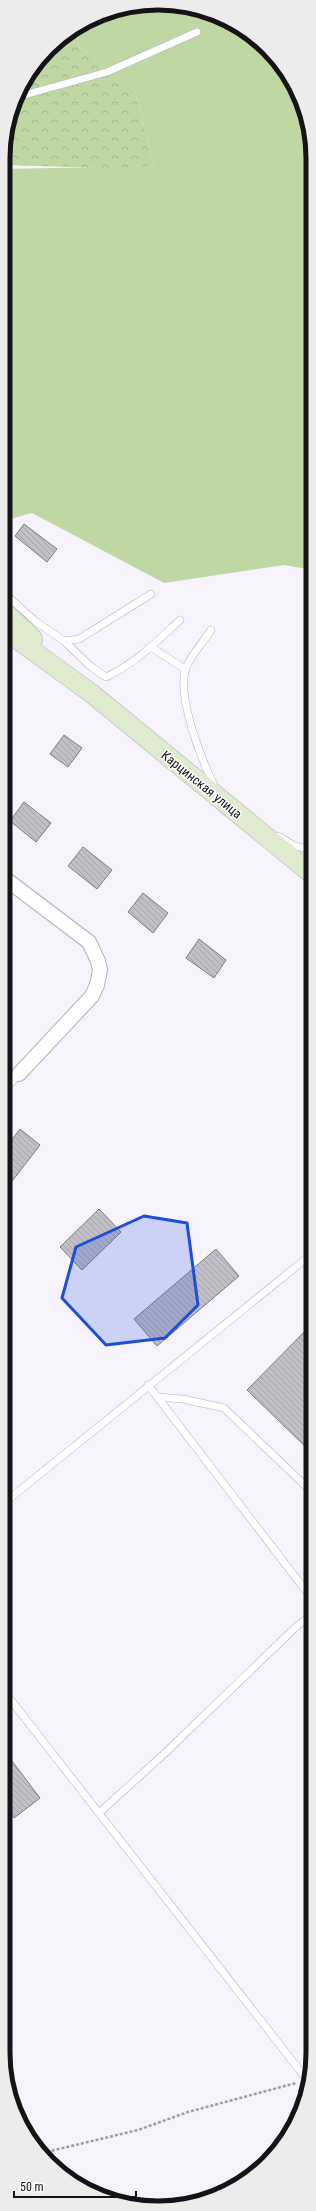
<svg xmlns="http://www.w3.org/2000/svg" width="316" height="2211" viewBox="0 0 316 2211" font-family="'Roboto Condensed',sans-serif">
<defs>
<pattern id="forest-crowns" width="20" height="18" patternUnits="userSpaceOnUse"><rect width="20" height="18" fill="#bfd8a3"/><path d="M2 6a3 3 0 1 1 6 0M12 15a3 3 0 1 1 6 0" fill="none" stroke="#a3b88c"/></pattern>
<pattern id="building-back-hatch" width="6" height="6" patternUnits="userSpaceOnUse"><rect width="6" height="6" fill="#c3bfc8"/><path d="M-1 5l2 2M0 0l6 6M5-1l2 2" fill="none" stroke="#a7a3ab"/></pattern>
</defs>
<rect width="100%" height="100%" fill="#f7f3fd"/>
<path fill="#bfd8a3" d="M168,3L226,19L267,48L297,90L313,148V570L284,565L164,583L32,513L3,521V169L154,166L135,90L65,36L108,11Z"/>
<path fill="url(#forest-crowns)" d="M65,36L135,90L154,166L108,168L3,165C3,147 11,106 19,89C25,76 53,43 65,36Z"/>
<path fill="url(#building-back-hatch)" stroke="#7f7b83" d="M24,524L57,549L47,562L15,536Z
M64,735L82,748L68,767L50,754Z
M24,802L51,823L36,842L10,821Z
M83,847L112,870L97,889L68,866Z
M143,893L168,913L153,933L128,912Z
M199,939L226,960L214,978L186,958Z
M20,1129L40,1145L3,1193V1151Z
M99,1209L121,1232L82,1270L60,1247Z
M216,1249L239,1276L157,1346L134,1319Z
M313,1323V1454L247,1390Z
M3,1749L40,1798L14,1818L3,1804Z"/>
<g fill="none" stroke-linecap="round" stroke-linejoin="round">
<defs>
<path id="service" d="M17,97L107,72L197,32
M3,592L35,621L64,641L79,639L151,594
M211,630C204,641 190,657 186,668C176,696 202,761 215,787
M64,641L90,666L106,677C135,664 157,641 180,620
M151,647L185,669
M278,836L293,845L313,851
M3,1092L19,1074
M148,1385L313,1600
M157,1397L183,1399L224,1408L313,1493
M3,1504L313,1253
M3,1690L308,2081
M99,1813L164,1754L298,1625L313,1614"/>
<path id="minor" d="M3,877L89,942L98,961L100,970L97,985L92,996L19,1074"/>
<path id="secondary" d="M3,610L33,639
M3,629L91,693L313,875"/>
</defs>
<use href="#service" stroke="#b3afb8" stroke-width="8"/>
<use href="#minor" stroke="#b3afb8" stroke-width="16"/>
<use href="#secondary" stroke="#b3afb8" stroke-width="20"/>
<path stroke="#9f9ca3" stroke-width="2.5" stroke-dasharray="3 2" stroke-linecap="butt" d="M42,2153L138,2130L188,2112L296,2083"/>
<use href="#service" stroke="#fff" stroke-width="7"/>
<use href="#minor" stroke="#fff" stroke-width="14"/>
<use href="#secondary" stroke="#dfebcf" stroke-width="19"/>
</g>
<path fill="#1d4ed8" fill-opacity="0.2" stroke="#1d4ed8" stroke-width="3" stroke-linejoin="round" d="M144,1216L187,1223L198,1305L165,1338L106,1345L62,1298L76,1247Z"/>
<g text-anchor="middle" stroke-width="3" stroke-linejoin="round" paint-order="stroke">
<g font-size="13" fill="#151316" stroke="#fff">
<text transform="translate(202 784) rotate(39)" y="5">Карцинская улица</text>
</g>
</g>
<path d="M0 0H316V2211H0ZM158 10H158A148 148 0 0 1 306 158V2053A148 148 0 0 1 158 2201H158A148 148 0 0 1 10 2053V158A148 148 0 0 1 158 10Z" fill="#ececec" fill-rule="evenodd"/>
<path fill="none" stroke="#151316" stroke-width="5" d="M158 10H158A148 148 0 0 1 306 158V2053A148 148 0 0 1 158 2201H158A148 148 0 0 1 10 2053V158A148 148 0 0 1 158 10Z"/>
<path d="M14 2191v6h122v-6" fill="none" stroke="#151316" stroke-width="2"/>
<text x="20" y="2191" font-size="12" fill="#151316" stroke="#ffffff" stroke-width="3" paint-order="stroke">50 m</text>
</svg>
